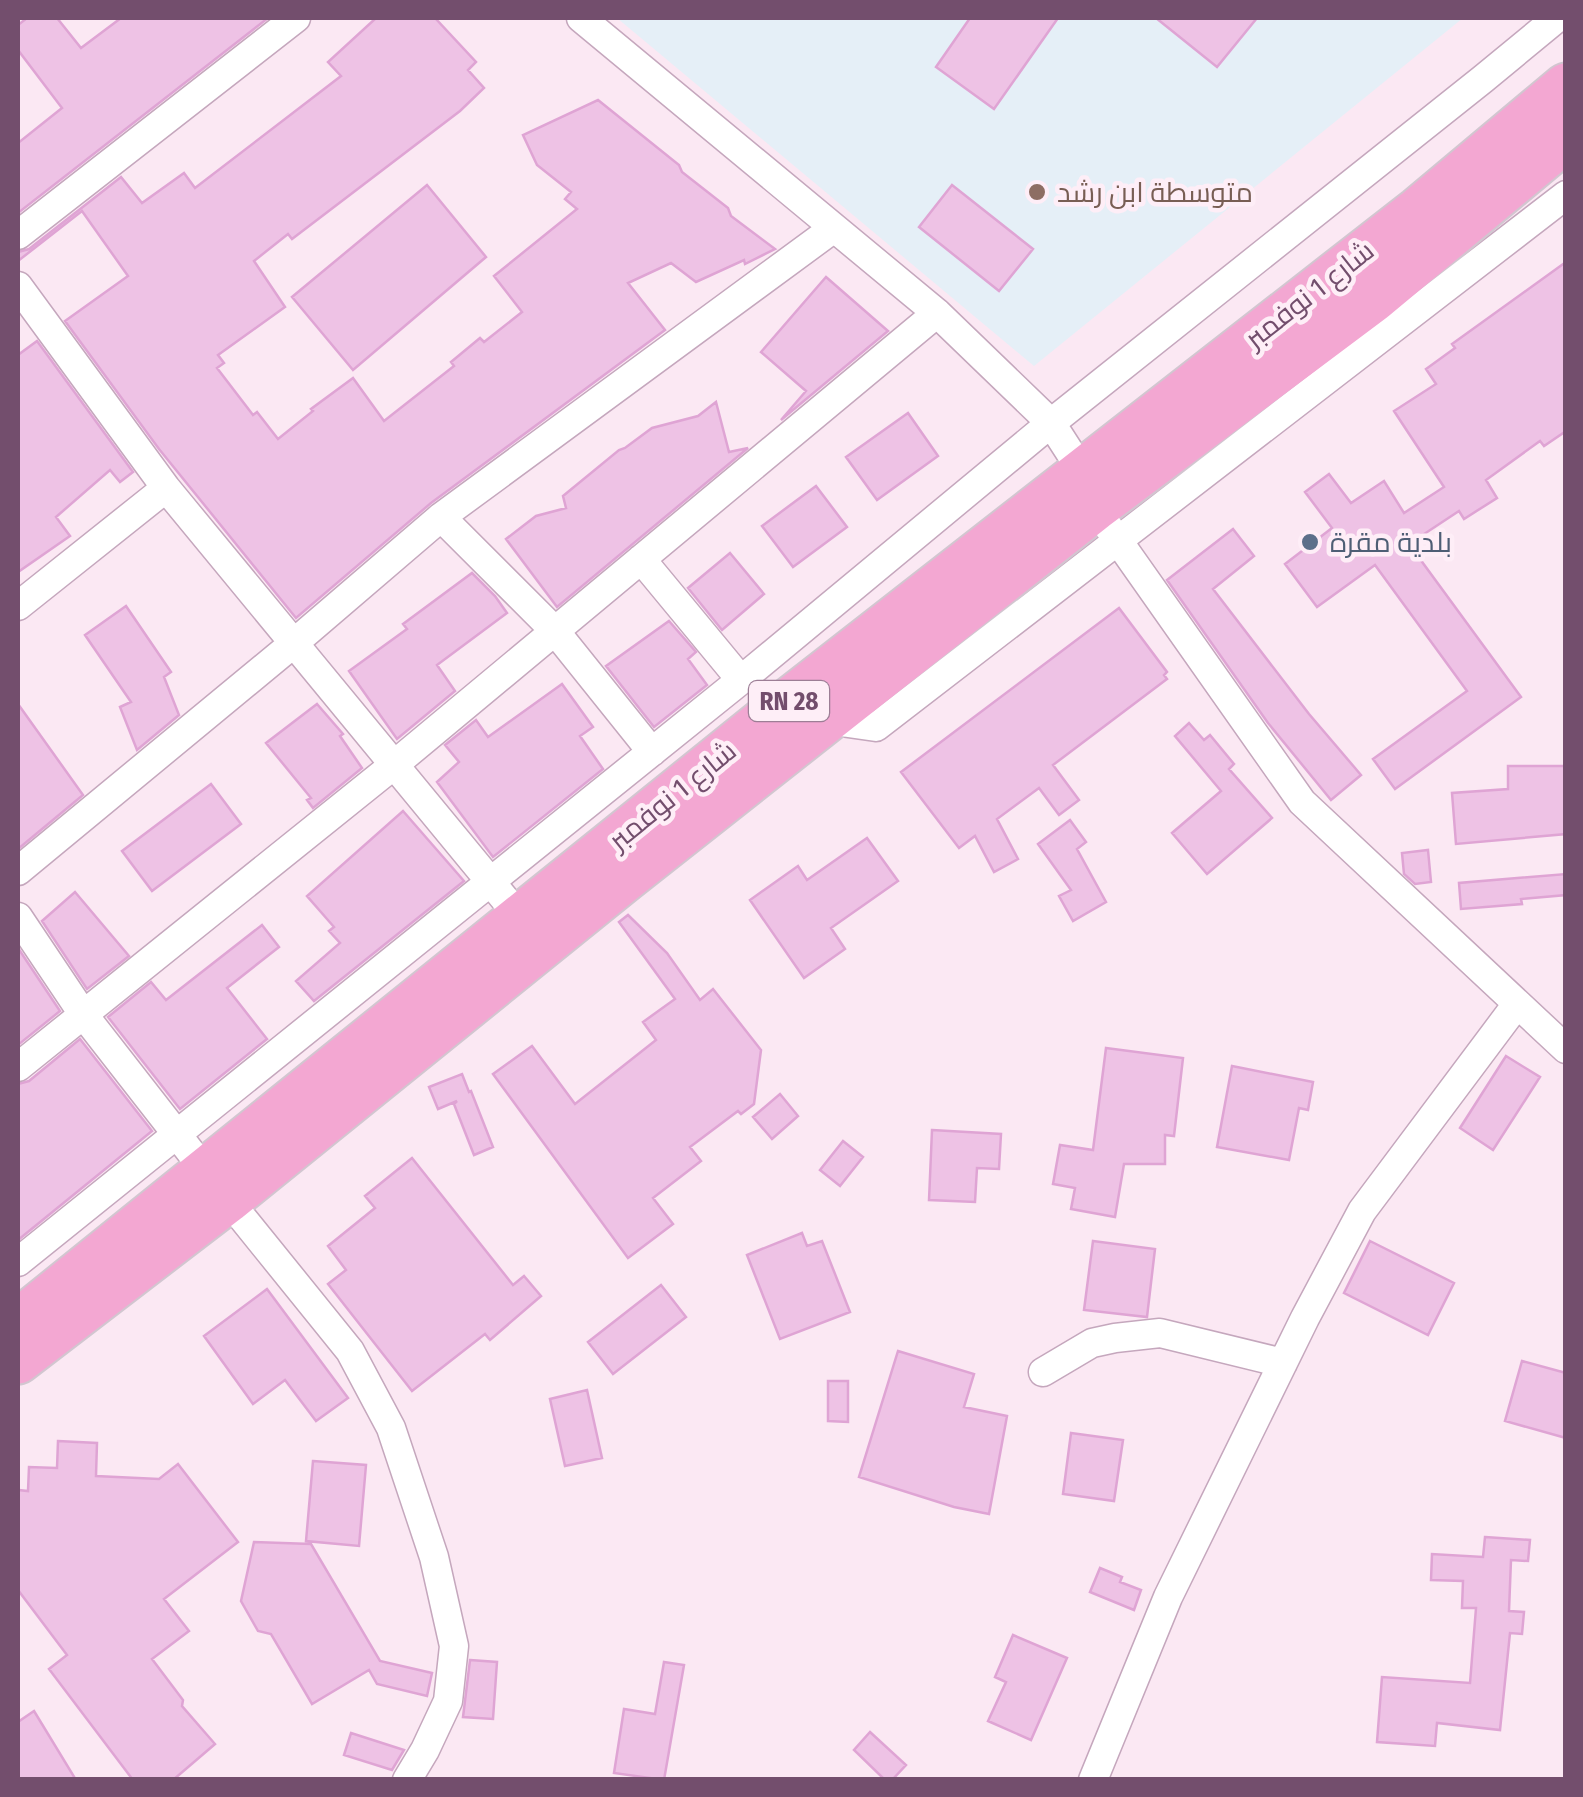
<svg xmlns="http://www.w3.org/2000/svg" width="1583" height="1797" viewBox="0 0 1583 1797" font-family="'Fira Sans Condensed',Cairo,sans-serif">
<rect width="100%" height="100%" fill="#fbe8f3"/>
<path fill="#e5eff7" d="M617,18H1463L1034,366Z"/>
<path fill="#eec2e5" stroke="#dfa4d4" stroke-width="2.5" d="M27,18H57L81,48L121,18H268L18,213V143L62,108L18,50V25Z
M376,18H435L476,62L468,70L484,88L460,111L292,239L288,234L254,261L285,307L218,355L224,363L217,368L253,415L257,412L278,439L313,411L311,409L353,378L384,421L454,366L451,362L480,338L484,342L522,312L494,276L577,209L565,199L571,192L537,165L523,135L598,100L679,165L682,172L728,208L731,216L775,249L745,264L744,260L696,282L671,263L628,283L665,330L431,503L296,618L159,449L65,321L128,276L82,211L18,261V252L29,249L121,177L142,203L184,173L195,188L341,76L328,62Z
M970,18H1058L994,109L936,67Z
M1156,18H1257L1217,67Z
M427,185L486,257L353,370L292,297Z
M952,185L1033,249L999,291L919,227Z
M1566,262V431L1544,446L1540,441L1486,480L1497,498L1464,519L1459,511L1409,544L1521,697L1395,789L1373,759L1467,691L1375,565L1317,607L1285,564L1332,528L1305,492L1329,474L1351,503L1384,481L1404,513L1444,487L1394,411L1436,384L1426,369L1455,348L1452,344Z
M826,277L888,331L781,420L806,391L761,352Z
M37,341L133,472L120,482L110,470L56,517L70,536L18,572V355Z
M716,402L729,452L748,448L557,607L506,539L536,516L566,508L563,496L619,450L625,448L652,428L698,416Z
M908,413L938,456L877,500L846,457Z
M816,486L847,527L793,567L762,526Z
M1233,529L1254,556L1213,589L1309,714L1361,775L1331,800L1268,723L1167,580Z
M730,553L764,594L722,630L688,588Z
M472,573L495,596L507,613L437,665L455,691L397,739L349,671L407,629L403,624Z
M126,606L171,672L164,677L179,715L137,750L120,707L131,702L85,635Z
M1119,608L1167,672L1164,675L1167,679L1053,765L1079,800L1059,815L1039,788L997,819L1018,859L994,872L975,836L959,848L901,772Z
M669,621L696,652L688,659L707,685L654,727L606,666Z
M562,684L593,727L580,736L603,769L493,857L437,782L459,762L445,745L476,720L488,737Z
M18,704L83,795L18,849Z
M317,704L343,734L340,736L362,768L313,808L307,800L311,798L266,743Z
M1189,723L1204,740L1210,735L1234,764L1229,769L1272,818L1207,874L1172,833L1221,791L1175,736Z
M1508,766H1566V834L1456,844L1452,793L1508,789Z
M211,784L241,824L152,891L122,851Z
M403,811L464,881L314,1001L296,981L340,943L329,931L334,927L307,896Z
M1070,820L1086,842L1077,849L1106,902L1073,921L1059,896L1071,890L1038,844Z
M867,838L898,881L831,928L845,949L804,978L750,900L798,866L807,880Z
M1428,850L1431,882L1415,884L1404,874L1402,853Z
M1566,874V895L1521,899L1522,904L1461,909L1459,883Z
M75,892L129,956L87,989L42,921Z
M628,915L667,953L700,1000L713,989L761,1050L754,1104L741,1114L738,1111L690,1147L701,1161L653,1198L673,1224L628,1258L493,1074L532,1046L575,1104L656,1040L643,1022L675,999L619,922Z
M262,925L279,947L227,988L267,1039L180,1109L108,1017L151,982L166,1000Z
M18,948L60,1011L18,1045Z
M80,1039L152,1131L18,1240V1084L29,1081Z
M1106,1048L1183,1058L1174,1136L1165,1135V1164H1124L1115,1217L1071,1209L1075,1188L1053,1184L1060,1145L1093,1150Z
M1506,1056L1540,1077L1493,1150L1460,1128Z
M1232,1066L1313,1082L1308,1110L1299,1108L1289,1160L1217,1147Z
M462,1074L469,1092L471,1091L493,1147L474,1155L454,1104L457,1101L438,1109L429,1087Z
M780,1094L798,1116L772,1139L753,1117Z
M932,1130L1001,1134L999,1169L977,1168L975,1202L929,1200Z
M843,1141L863,1157L840,1186L820,1170Z
M412,1158L513,1285L524,1276L541,1296L490,1340L485,1334L412,1391L328,1284L346,1270L328,1246L375,1208L365,1196Z
M802,1233L807,1246L822,1241L850,1312L780,1339L747,1255Z
M1093,1241L1155,1249L1147,1317L1084,1310Z
M1370,1241L1454,1283L1428,1335L1344,1293Z
M661,1285L686,1317L613,1374L588,1342Z
M267,1289L348,1398L316,1421L285,1380L253,1404L204,1336Z
M898,1351L974,1374L964,1407L1007,1416L989,1514L954,1507L859,1477Z
M1522,1361L1566,1373V1438L1505,1421Z
M828,1381H848V1422L828,1421Z
M587,1390L602,1458L565,1466L550,1399Z
M1071,1433L1123,1440L1114,1501L1063,1494Z
M58,1441L97,1443L96,1476L159,1479L178,1464L238,1542L164,1599L189,1631L152,1659L183,1700L182,1706L215,1744L173,1780H133L49,1669L67,1655L18,1590V1490L28,1491L29,1467L57,1468Z
M313,1461L366,1465L359,1546L306,1541Z
M1485,1537L1530,1540L1528,1561L1511,1560L1509,1611L1524,1612L1522,1634L1510,1633L1500,1730L1437,1723L1435,1746L1377,1742L1382,1677L1470,1683L1476,1608H1462L1463,1581L1431,1580L1432,1554L1483,1557Z
M254,1542L311,1544L380,1661L432,1673L427,1696L377,1684L369,1670L312,1704L271,1634L258,1631L241,1601Z
M1100,1568L1122,1577L1120,1582L1141,1590L1134,1610L1090,1592Z
M1013,1635L1067,1658L1031,1740L988,1721L1006,1682L995,1677Z
M470,1660L497,1662L493,1719L463,1717Z
M664,1662L684,1665L664,1780L614,1773L624,1709L655,1714Z
M34,1711L76,1780H18V1722Z
M870,1732L906,1765L892,1780H885L854,1750Z
M351,1733L404,1750L392,1770L344,1755Z"/>
<g fill="none" stroke-linecap="round" stroke-linejoin="round">
<defs>
<path id="street" d="M581,18L937,313L1051,423L1082,471L1095,508L1302,802L1566,1049
M18,235L296,18
M18,286L166,488L527,926
M441,517L555,631L652,752
M641,559L741,680
M18,606L166,488
M827,720L876,727L1566,195
M18,871L294,643L441,517L834,228
M18,917L83,1014L228,1200L350,1351L391,1428L434,1557L454,1646L448,1701L425,1750L407,1780
M18,1067L395,764L937,313
M18,1262L741,680L1051,423L1483,79L1557,18
M1043,1372L1092,1343L1115,1338L1160,1333L1283,1363
M1093,1780L1168,1597L1305,1318L1362,1211L1517,1004"/>
<path id="primary" d="M18,1322L786,703L1418,210L1566,86
M18,1361L228,1200L625,879L1095,508L1374,299L1566,139"/>
</defs>
<use href="#street" stroke="#c5a7bd" stroke-width="31"/>
<use href="#primary" stroke="#d2c6d0" stroke-width="49"/>
<use href="#street" stroke="#fff" stroke-width="28"/>
<use href="#primary" stroke="#f3a7d2" stroke-width="45"/>
</g>
<circle fill="#8d6e63" stroke="#feeef7" stroke-width="4" cx="1037" cy="192" r="10"/>
<circle fill="#5c6f8a" stroke="#feeef7" stroke-width="4" cx="1310" cy="542" r="10"/>
<g text-anchor="middle" stroke-width="9" stroke-linejoin="round" paint-order="stroke">
<rect fill="#feeef7" stroke="#9d7e96" stroke-width="2.5" x="749" y="681" width="80" height="40" rx="8"/>
<g font-size="25" font-weight="bold" fill="#734e6d">
<text x="789" y="710">RN 28</text>
</g>
<g font-size="28" fill="#785e54" stroke="#feeef7" text-anchor="start">
<text x="1057" y="202">متوسطة ابن رشد</text>
</g>
<g font-size="28" fill="#734e6d" stroke="#feeef7">
<text transform="translate(1309 294) rotate(-38)" y="10">شارع 1 نوفمبر</text>
<text transform="translate(672 795) rotate(-39)" y="10">شارع 1 نوفمبر</text>
</g>
<g font-size="28" fill="#4e5e75" stroke="#feeef7" text-anchor="start">
<text x="1330" y="552">بلدية مقرة</text>
</g>
</g>
<rect width="1583" height="1797" fill="none" stroke="#734e6d" stroke-width="40"/>
</svg>
